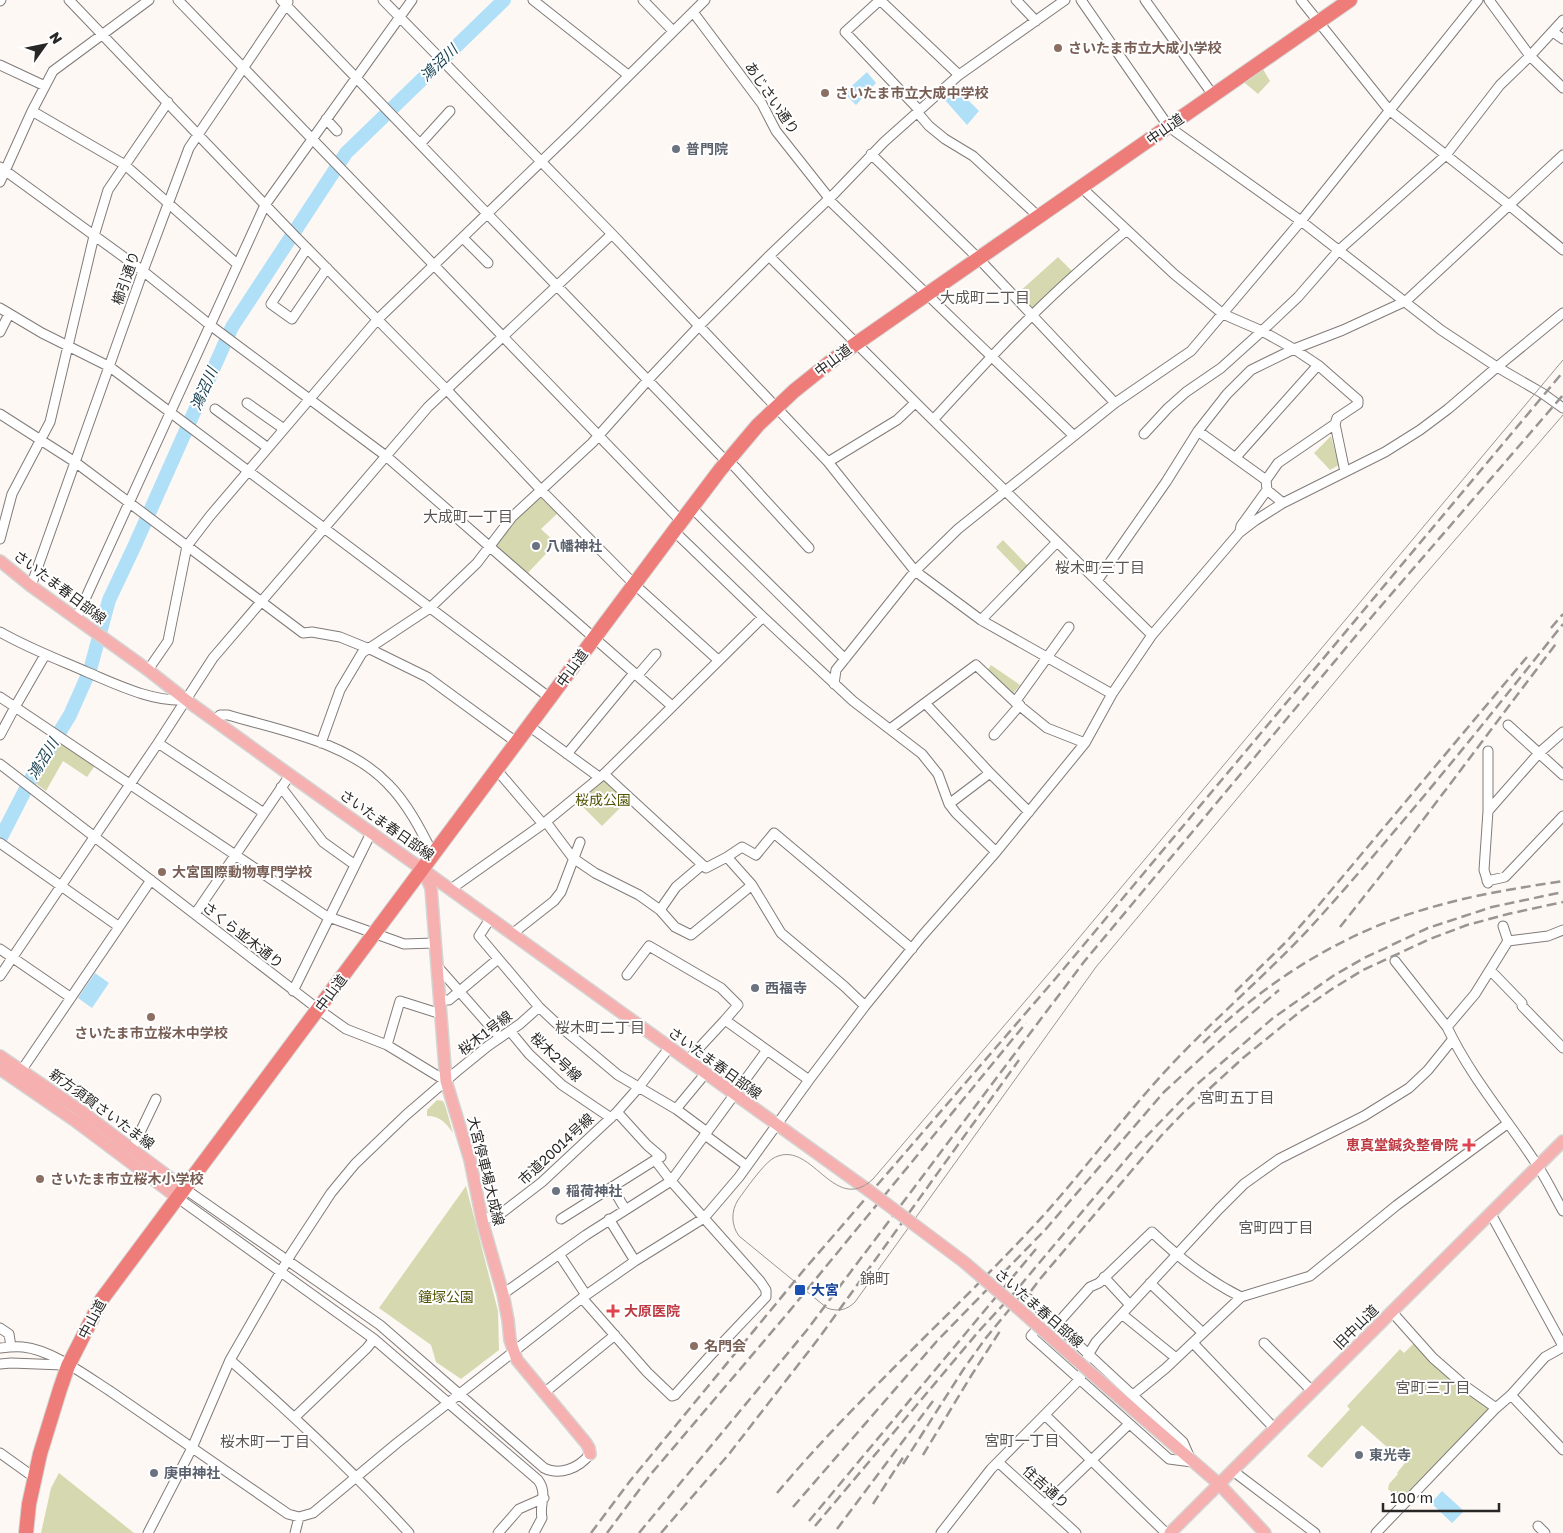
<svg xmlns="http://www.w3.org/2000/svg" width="1563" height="1533" viewBox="0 0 1563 1533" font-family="'Golos Text','Noto Sans JP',sans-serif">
<rect width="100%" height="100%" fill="#fef8f5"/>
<path fill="#d6d9af" d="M1260,64L1270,81L1258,94L1239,78Z
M1058,257L1073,272L1033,309L1018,293Z
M1331,436L1339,465L1330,470L1314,453Z
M543,494L559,512L541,529L556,543L526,575L493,546L514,519Z
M1003,540L1031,569L1024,576L996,547Z
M991,665L1020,685L1012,695L987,671Z
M58,738L96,764L87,777L63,761L46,791L34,782Z
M604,775L629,799L602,826L575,799Z
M437,1100L443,1101L445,1105L453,1133C446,1123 440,1116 427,1116V1110Z
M466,1186L498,1311L499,1350L461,1379L436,1362L431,1345L379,1308Z
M1414,1343L1491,1409L1400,1500L1388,1489L1389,1484L1398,1474L1397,1473L1405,1463L1362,1425L1322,1468L1307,1456L1350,1409L1347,1406L1400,1349L1404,1353Z
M59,1473L134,1533H41L51,1488Z"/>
<path fill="#afe0f8" d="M867,72L876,83L856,105L844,93Z
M956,88L979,111L967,125L944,99Z
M95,973L109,983L92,1008L78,998Z
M1442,1491L1464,1511L1452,1523L1431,1503Z"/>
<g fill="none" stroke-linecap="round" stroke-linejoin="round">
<path stroke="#afe0f8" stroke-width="14" d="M0,839L33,775L70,715L90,670L109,600L134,547L232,327L346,153L504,0"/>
<defs>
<path id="minor" d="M69,0L295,236L446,389L541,490L634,584L718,660
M178,0L681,521
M281,0L722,457L735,467L809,548
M383,0L612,234L828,462L915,571L981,620L1112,694
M533,0L628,75
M643,0L673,31
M880,0L845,32L919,110
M880,0L959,75
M1016,0L1036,21
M1081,0L1169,127L1301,221L1441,330L1497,367L1542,393L1563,408
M1145,0L1213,95
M1301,0L1389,110L1509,205L1563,250
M1489,0L1530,56L1563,88
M0,1L1,0
M693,12L762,104L776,131L829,198
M1553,32L1563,39
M0,65L45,86
M32,111L125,165L237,264
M917,112L929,126L945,139L973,156L1039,217
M326,119L337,131
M421,143L450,111
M871,154L979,259L1115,403
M0,167L143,271L210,325L386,456L672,706
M0,182L32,111L53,71L149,0
M1082,188L1174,274L1223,314L1262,331L1294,349L1318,365L1358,400V404L1337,418L1335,424L1345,472
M828,199L1073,435
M463,238L488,263
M307,248L271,304L292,319L327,268
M769,256L923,410L1152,635
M0,308L42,333L110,367L550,698
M0,332L9,314
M247,403L284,429
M215,409L268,448
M0,414L75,462L303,633L312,632L340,637L372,650L427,677L516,742
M933,420C976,373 1019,326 1066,283C1086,265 1106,247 1127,230
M1198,431L1266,480
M1144,434L1168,408L1186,392L1221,368L1262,331L1298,297L1339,250L1446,155L1500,85L1530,56L1563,20
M1236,457L1318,365
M828,462L897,420L915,403
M1267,490L1283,503
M692,508L845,659
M674,531L763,617L853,701L922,754L938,774L949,804L956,813L996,852
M1240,531L1241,526L1267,490L1266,480L1278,463L1335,424
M0,539L12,494L50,422L94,236L108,190L168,102
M1097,581L1166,482L1198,431L1227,394L1251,370L1294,349L1343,330L1406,301L1563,155
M31,586L143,271L189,148L288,2
M76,619L265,205L412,0
M981,620L1057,542
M0,632C28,648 57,659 87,672C118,685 152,702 186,700
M148,670L168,641L187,546L210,516L377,320L577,127L705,0
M637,676L656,654
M834,684L836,670L915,571L958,529L1115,403L1191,351L1301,221L1478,0
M0,697L15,707L45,655
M1015,702L1069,627
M925,703L990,773L1029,812
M215,721L220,715H228C282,731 348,742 388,784C407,803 421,830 433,854
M1508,725L1563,775
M529,726L599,777
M890,729L976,665L1015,702L1047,728L1085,743
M0,735L15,707L326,916L404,944L434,943
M994,735L1020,705
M158,743L264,813
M321,743L340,690L362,653L430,608L477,563L512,517L592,443L648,380L699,326L769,256L835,193L884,142L959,75L1065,0
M567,754L634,673
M0,764L318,1009L346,1029L387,1045L446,1081
M496,769L543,824
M604,774L706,868L727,857L742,847L756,855L774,833L912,949
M281,787L323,842L355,865
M949,804L990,773
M1488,811L1539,753L1563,732
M546,822L573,858L595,873L639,895L660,910
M0,843L118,926
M727,857L752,885L781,933L844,986L865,1006
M702,865L676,887L660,910L675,927L691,935L752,885
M1487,881L1505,877L1563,816
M1488,883L1484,870L1488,811V751
M451,889L543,824L604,774L763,617
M195,914L290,775
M490,919L479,936L539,1007L556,1023L618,1075L676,1109L707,1132
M1503,926L1508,941
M512,934L554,901L561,892L580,842
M0,949L70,997
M1395,961L1447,1027C1471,1078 1509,1121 1539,1168C1548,1182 1555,1197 1563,1211
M437,966L496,1033
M1490,970L1522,1003V1006L1563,1048
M627,975L649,946L721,988L738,1005L725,1020L809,1080
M0,976L158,743L213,658L428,407L612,234
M293,991L371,833
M439,1000H449L498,959
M1447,1027L1475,994L1508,941L1548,936L1563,930
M510,1031L529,1054L562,1085L611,1118
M387,1045L400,1001L441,1014
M687,1061L725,1020
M19,1074L151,880
M676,1109L705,1074
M705,1135L747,1166
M132,1149L156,1099
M612,1187L625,1209
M185,1189L380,1325L544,1468C560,1476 579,1468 590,1454
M178,1198L374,1339L538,1480C548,1493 539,1504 542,1518L534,1533
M1491,1214L1563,1346
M482,1219L499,1215L542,1182L617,1112L639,1087L669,1048
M561,1219L655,1160
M609,1219L635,1261
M559,1254L586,1295
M1104,1277L1130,1305
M1150,1283L1203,1333
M503,1294L586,1235L671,1181L655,1160L661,1157L647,1145L617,1112
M582,1298L647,1372L672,1396L675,1395L709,1357L766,1297V1290L760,1281L671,1181L767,1050
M1029,1299L1183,1442L1190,1458
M1392,1312L1433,1358L1465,1386L1496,1408
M1123,1315L1176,1358
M1048,1316L1031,1336L1169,1459L1192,1462
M1057,1324L1090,1287L1099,1283L1152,1232C1179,1258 1207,1280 1241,1297L1310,1276L1397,1205L1507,1124
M0,1328L9,1334L11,1347
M1193,1343L1275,1429
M1264,1343L1312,1391
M0,1348C8,1347 16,1346 23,1347C52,1350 85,1375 110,1391L288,1514L299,1517L313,1513L397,1443L582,1298L635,1261L704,1218L739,1177L809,1080L865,1006L922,936L996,852L1085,743L1112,694L1152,635L1239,533L1256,520L1283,503L1385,452L1420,430L1448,409L1497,367L1563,313
M230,1360C293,1415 353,1471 409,1533
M0,1364L11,1363L63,1365
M544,1393L615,1335
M1133,1395L1166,1368L1241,1297
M1511,1395L1563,1450
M1045,1415L1166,1533
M295,1417L367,1348L374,1339
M0,1453L35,1478
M998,1462L1076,1533
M1233,1471L1315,1533
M1045,1505L1129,1424
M1538,1526L1545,1533
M148,1533L192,1448L230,1360L291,1254L331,1193L355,1164L406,1115L456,1072L488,1046L520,1024L539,1007
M295,1533L299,1517
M498,1533L519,1509L544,1498
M941,1533L991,1469L1080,1379L1088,1355L1096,1342L1219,1209L1244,1184L1279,1159L1364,1116L1409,1088L1428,1070L1453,1039
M1376,1533L1496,1408L1511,1395L1545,1357L1563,1347"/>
<path id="major" d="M0,561L31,586L148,670L186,700L290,775L422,869L868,1190
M423,870L431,888L446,1081L470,1160L483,1224L503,1294L508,1320L510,1340L517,1360L586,1443L589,1448L590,1454
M0,1056L81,1111L185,1189
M0,1069L74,1120L178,1198
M1091,1373L1219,1484L1265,1533
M1170,1533L1563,1141"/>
<path id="highway" d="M26,1533L29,1504L40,1454L60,1389L68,1366L102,1299L674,531L720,470L758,425L794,391L834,359L1350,0"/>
</defs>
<use href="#minor" stroke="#817b79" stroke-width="11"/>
<use href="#major" stroke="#d4d4d3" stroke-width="14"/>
<use href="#highway" stroke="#d4d4d3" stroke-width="16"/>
<use href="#minor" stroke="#fff" stroke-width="9"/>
<use href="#major" stroke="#f5b0af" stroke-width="11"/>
<use href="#highway" stroke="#ee7c79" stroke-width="14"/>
<path stroke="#999592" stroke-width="1" d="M1563,360L1068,951L873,1179C833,1217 811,1135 772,1159C763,1165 745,1190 738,1200C731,1211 731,1225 739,1236L827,1308C838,1312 847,1310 855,1302L1096,967L1416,585L1563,415"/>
<path stroke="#999592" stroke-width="2.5" stroke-dasharray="10 5" stroke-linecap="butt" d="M1551,628L1563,614
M1340,927L1389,865L1558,641
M1235,992L1287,941L1318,906L1527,657
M1203,1043C1266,981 1344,932 1429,908C1473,895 1518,888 1563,881
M1022,1303L1040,1279L1161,1136L1183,1113L1243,1058L1302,1010L1332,989L1363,970L1430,939L1467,925L1508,914L1563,902
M923,1455L971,1376L1000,1331
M903,1464L963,1370L985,1339L1023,1293
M777,1493C855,1400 947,1319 1030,1230C1080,1177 1122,1117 1172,1064C1222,1011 1278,965 1326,910C1408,818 1486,721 1563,624
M873,1504L904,1456
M793,1507L937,1341L1045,1230L1164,1092L1224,1037L1279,990
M809,1521L1036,1249
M815,1526L979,1331L1014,1293L1139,1144L1195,1086L1273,1018L1333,976L1364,958L1428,928L1492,907L1563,892
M837,1529L933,1401
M591,1533L630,1481L803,1271L1056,978L1563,372
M607,1533L651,1474L787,1314L1026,1023
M639,1533L807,1330L1083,963L1375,613L1563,395
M661,1533L729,1454L819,1338L1019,1060"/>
<defs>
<path id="major-bridge" d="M868,1190L964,1262L1020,1310L1091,1373"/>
</defs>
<use href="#major-bridge" stroke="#d4d4d3" stroke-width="14" stroke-linecap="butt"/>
<use href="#major-bridge" stroke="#f5b0af" stroke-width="11"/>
</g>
<g fill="#8d6e63" stroke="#fff" stroke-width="2">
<circle cx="1058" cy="48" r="5"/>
<circle cx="825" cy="93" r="5"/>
<circle cx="162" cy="872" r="5"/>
<circle cx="151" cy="1017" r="5"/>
<circle cx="40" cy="1179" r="5"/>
<circle cx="694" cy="1346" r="5"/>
</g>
<g fill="#6b7280" stroke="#fff" stroke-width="2">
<circle cx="676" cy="149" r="5"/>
<circle cx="536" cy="546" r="5"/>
<circle cx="755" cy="988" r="5"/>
<circle cx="556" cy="1191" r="5"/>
<circle cx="1359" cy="1455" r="5"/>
<circle cx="154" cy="1473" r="5"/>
</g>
<g fill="#e0444e" stroke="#fff" stroke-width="2">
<path d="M1466.5 1137.5h5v5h5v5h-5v5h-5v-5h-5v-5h5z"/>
<path d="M610.5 1303.5h5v5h5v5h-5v5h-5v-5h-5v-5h5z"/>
</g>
<rect fill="#1a4fb4" stroke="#fff" stroke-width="2" x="794" y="1284" width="12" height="12" rx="2.5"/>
<g text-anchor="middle" stroke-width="4" stroke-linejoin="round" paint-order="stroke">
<g font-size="14" font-weight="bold" fill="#785e54" stroke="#fff" text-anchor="start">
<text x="1068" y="53">さいたま市立大成小学校</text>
<text x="835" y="98">さいたま市立大成中学校</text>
<text x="172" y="877">大宮国際動物専門学校</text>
<text x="151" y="1038" text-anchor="middle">さいたま市立桜木中学校</text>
<text x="50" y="1184">さいたま市立桜木小学校</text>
<text x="704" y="1351">名門会</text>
</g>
<g font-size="14" fill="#292725" stroke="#fff">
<text transform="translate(772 98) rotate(56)" y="5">あじさい通り</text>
<text transform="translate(1165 129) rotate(-35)" y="5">中山道</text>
<text transform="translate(126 278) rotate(-71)" y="5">櫛引通り</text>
<text transform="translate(833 360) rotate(-37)" y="5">中山道</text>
<text transform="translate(60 587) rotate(37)" y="5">さいたま春日部線</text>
<text transform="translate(572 668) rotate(-54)" y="5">中山道</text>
<text transform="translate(387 825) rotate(35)" y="5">さいたま春日部線</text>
<text transform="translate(243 935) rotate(38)" y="5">さくら並木通り</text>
<text transform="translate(331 993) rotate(-53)" y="5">中山道</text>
<text transform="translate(485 1033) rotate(-37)" y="5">桜木1号線</text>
<text transform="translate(556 1057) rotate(43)" y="5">桜木2号線</text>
<text transform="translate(715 1063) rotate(36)" y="5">さいたま春日部線</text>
<text transform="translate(102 1109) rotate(36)" y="5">新方須賀さいたま線</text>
<text transform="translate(556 1149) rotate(-43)" y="5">市道20014号線</text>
<text transform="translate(486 1171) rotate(76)" y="5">大宮停車場大成線</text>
<text transform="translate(1039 1308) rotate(41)" y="5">さいたま春日部線</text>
<text transform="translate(92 1319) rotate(-62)" y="5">中山道</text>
<text transform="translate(1356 1327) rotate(-45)" y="5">旧中山道</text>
<text transform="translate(1046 1487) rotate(42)" y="5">住吉通り</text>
</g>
<g font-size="14" font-weight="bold" fill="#5b616d" stroke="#fff" text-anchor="start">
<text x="686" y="154">普門院</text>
<text x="546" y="551">八幡神社</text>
<text x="765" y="993">西福寺</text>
<text x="566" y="1196">稲荷神社</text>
<text x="1369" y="1460">東光寺</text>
<text x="164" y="1478">庚申神社</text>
</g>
<g font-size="14" fill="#525407" stroke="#fff">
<text x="603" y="805">桜成公園</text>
<text x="446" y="1302">鐘塚公園</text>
</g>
<g font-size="14" font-weight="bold" fill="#be3a42" stroke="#fff" text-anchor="end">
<text x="1458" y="1150">恵真堂鍼灸整骨院</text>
<text x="624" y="1316" text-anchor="start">大原医院</text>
</g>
<g font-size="14" font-weight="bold" fill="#164399" stroke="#fff" text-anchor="start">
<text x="811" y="1295">大宮</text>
</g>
<g font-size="15" font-style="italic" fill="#143e4f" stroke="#fff">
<text transform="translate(439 63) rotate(-44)" y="5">鴻沼川</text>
<text transform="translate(204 389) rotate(-66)" y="5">鴻沼川</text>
<text transform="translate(43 759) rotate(-59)" y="5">鴻沼川</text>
</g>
<g font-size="15" fill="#5c5754" stroke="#fff">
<text x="985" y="303">大成町二丁目</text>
<text x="468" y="522">大成町一丁目</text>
<text x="1100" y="573">桜木町三丁目</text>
<text x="600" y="1033">桜木町二丁目</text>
<text x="1237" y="1103">宮町五丁目</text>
<text x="1276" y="1233">宮町四丁目</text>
<text x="875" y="1284">錦町</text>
<text x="1433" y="1393">宮町三丁目</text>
<text x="1022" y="1446">宮町一丁目</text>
<text x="265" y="1447">桜木町一丁目</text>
</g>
</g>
<g transform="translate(45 45) rotate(57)" stroke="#ffffff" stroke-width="4" paint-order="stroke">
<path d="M0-4L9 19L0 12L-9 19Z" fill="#292725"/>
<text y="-8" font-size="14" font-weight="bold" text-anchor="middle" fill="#292725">N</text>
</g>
<path d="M1383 1503v8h116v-8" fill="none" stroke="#292725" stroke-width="2.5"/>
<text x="1390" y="1503" font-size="15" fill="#292725" stroke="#ffffff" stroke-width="4" paint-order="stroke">100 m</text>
</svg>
